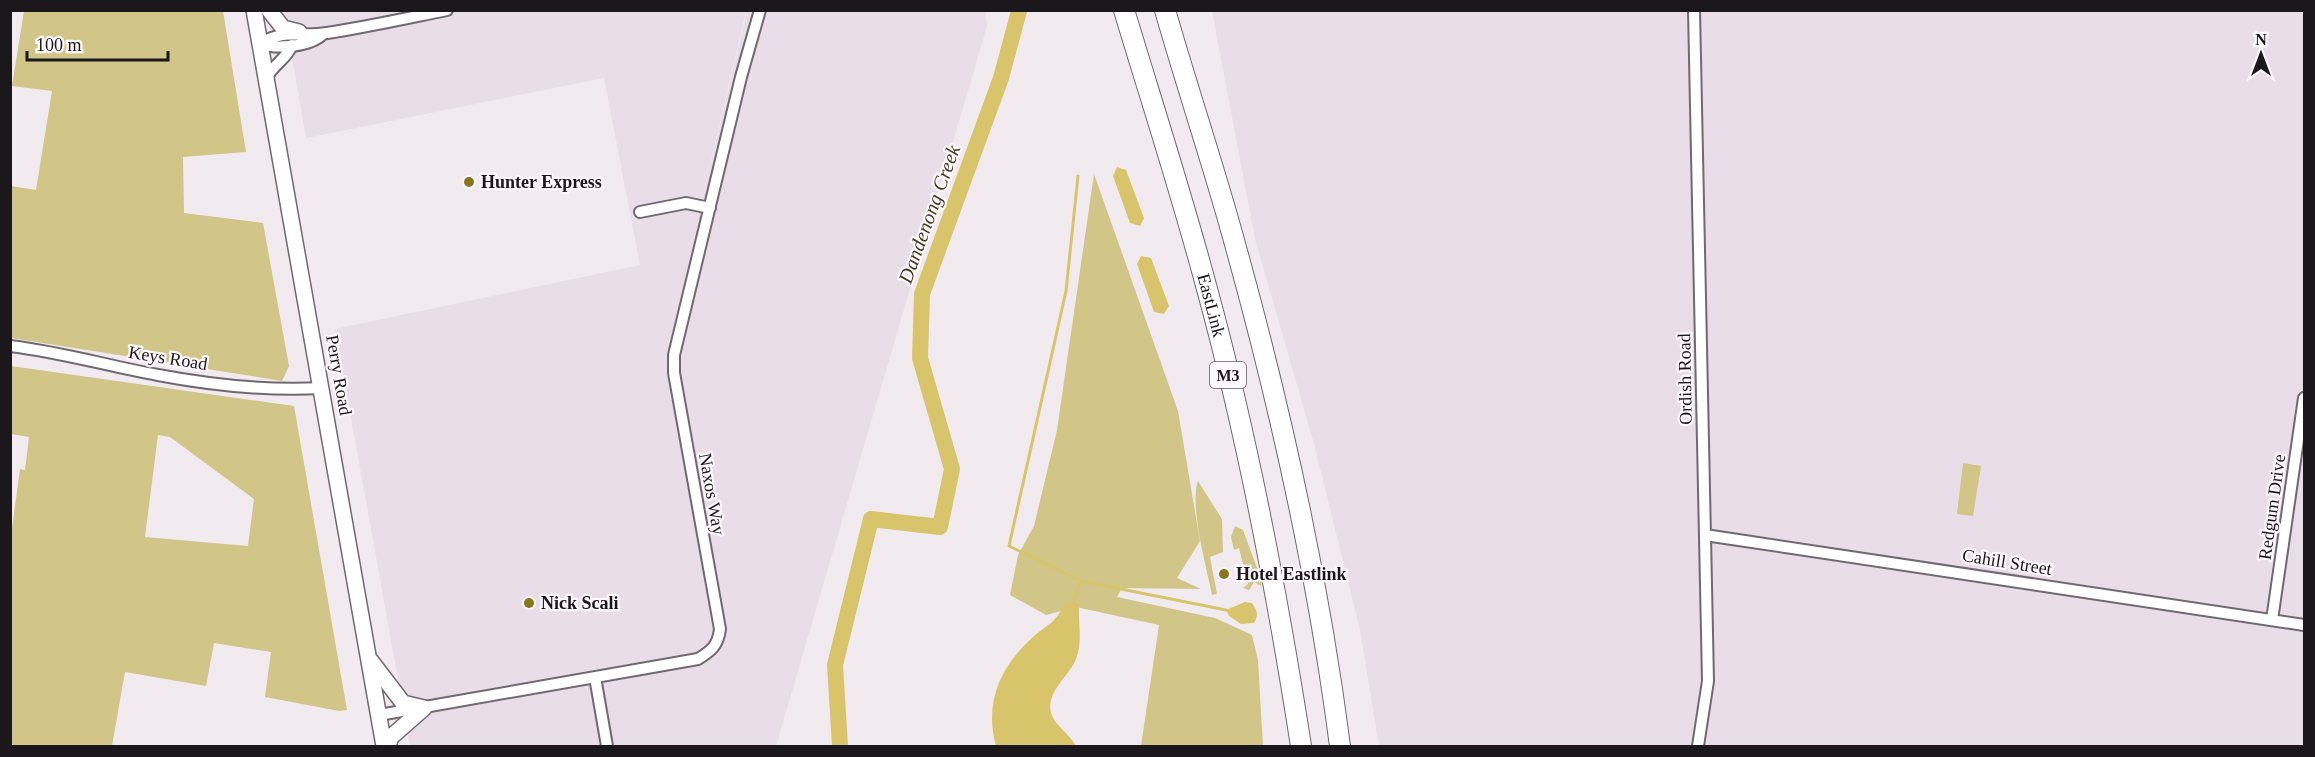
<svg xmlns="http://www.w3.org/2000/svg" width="2315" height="757" viewBox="0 0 2315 757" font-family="Georgia,serif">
<rect width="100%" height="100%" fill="#f1ebf0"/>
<path fill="#e9dde7" d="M284,11H746L688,259L747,11H985L987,26L776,746H410L335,329L640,265L604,78L306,138Z
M1212,11H2304V746H1379L1360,630L1314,444L1255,239Z"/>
<path fill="#d2c588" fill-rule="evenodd" d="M24,11H223L246,152L183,157L184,213L263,223L289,366L282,381L11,338V186L36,190L52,91L12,86Z
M1094,174L1178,411L1200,541L1177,578L1201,589L1122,588L1117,597L1215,618L1252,635L1258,660L1263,746H1141L1159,625L1076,607L1046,615L1010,595L1018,555L1034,526L1057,430Z
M11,366L294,406L347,710L339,711L265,697L271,652L214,643L206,686L125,672L112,746H11L10,543L20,469L25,470L29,437L11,434ZM158,435L170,437L254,499L248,546L145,537Z
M1963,463L1981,466L1973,516L1957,514Z
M1198,481L1222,519L1223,552L1210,557L1217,594L1212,595C1207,569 1189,505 1198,481Z
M1235,526L1243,530L1259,573L1257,579L1261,582V586L1254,582L1249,590L1243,588L1248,584L1239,548L1234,550L1231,537Z"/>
<path fill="#d8c56b" d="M1117,167L1126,170L1144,218L1140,226L1130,223L1113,176Z
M1141,256L1151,258L1169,306L1164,314L1154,312L1137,264Z
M1065,602L1079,604C1078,623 1083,641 1076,659C1069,677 1046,691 1051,713C1054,725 1070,734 1076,746H996C984,703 1000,667 1032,638C1048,623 1056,624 1065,602Z
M1245,602L1252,603C1257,611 1259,614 1254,623L1241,624L1229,616L1226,610Z"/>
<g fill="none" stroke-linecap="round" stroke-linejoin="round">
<path stroke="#d8c56b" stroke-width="3" d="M1019,11V10
M1078,176L1066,291L1009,546L1081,581L1226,610
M1073,603L1081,581"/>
<path stroke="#d8c56b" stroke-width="16" d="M840,746L835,665L871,519L940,527L952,469L920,358L922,294L1001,78L1019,11"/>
<defs>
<path id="street" d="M1694,10L1708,681L1698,746
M260,44C281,29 303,37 327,33C367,27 407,18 447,10
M260,44C277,49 310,47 323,34
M266,79C273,64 287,59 292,45
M640,212L686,203L710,208
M10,346C61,352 108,366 158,375C211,385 268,391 322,388
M1705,535L2304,625
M2272,620L2304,398
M595,677L607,746
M379,715L698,659C711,651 718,646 720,629L674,373V355L741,77L760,10"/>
<path id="secondary" d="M254,10L384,746
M269,10L283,28L299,32
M371,661L403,703L424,708
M388,746L391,737L424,708"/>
<g id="highway">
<path id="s1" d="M1124,10C1152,103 1182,195 1207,289C1248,439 1277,592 1301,746"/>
<path d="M1165,10C1185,80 1208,149 1228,219C1277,392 1317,568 1340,746"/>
</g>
</defs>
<use href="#street" stroke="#706a6f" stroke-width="14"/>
<use href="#secondary" stroke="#706a6f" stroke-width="18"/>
<use href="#highway" stroke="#706a6f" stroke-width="22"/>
<use href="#street" stroke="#fff" stroke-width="10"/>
<use href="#secondary" stroke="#fff" stroke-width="15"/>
<use href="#highway" stroke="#fff" stroke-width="20"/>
</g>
<g fill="#88761a" stroke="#fef8fd" stroke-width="2">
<circle cx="469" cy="182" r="6"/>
<circle cx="1224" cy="574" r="6"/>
<circle cx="529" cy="603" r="6"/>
</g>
<g text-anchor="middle" stroke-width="4.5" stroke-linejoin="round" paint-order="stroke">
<rect fill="#fef8fd" stroke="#5e5b5e" stroke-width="1.5" x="1210" y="362" width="36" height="26" rx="4.5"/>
<g font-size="16" font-weight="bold" fill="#1a181a">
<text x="1228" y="381">M3</text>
</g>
<g font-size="18" font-weight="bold" fill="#1a181a" stroke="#fef8fd" text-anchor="start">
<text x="481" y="188">Hunter Express</text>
<text x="1236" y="580">Hotel Eastlink</text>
<text x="541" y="609">Nick Scali</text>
</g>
<g font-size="18" fill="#1a181a" stroke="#fef8fd">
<text dy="6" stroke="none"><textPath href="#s1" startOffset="308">EastLink</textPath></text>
<text transform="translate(168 358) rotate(9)" y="6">Keys Road</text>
<text transform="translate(339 375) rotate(80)" y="6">Perry Road</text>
<text transform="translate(1685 379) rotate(-91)" y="6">Ordish Road</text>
<text transform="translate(712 494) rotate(80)" y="6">Naxos Way</text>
<text transform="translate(2272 507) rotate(-82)" y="6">Redgum Drive</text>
<text transform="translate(2007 562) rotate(9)" y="6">Cahill Street</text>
</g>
<g font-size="20" font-style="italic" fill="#443c15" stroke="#fef8fd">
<text transform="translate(929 214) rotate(-70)" y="7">Dandenong Creek</text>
</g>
</g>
<rect width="2315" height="757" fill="none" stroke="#1a181a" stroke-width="24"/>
<g transform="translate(2261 54)" stroke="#fef8fd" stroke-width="4.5" paint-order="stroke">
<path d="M0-4.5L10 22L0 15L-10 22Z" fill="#1a181a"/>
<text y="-9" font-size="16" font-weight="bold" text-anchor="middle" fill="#1a181a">N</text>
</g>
<path d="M27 51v9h141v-9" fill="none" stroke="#1a181a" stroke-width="3"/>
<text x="36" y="51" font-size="18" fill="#1a181a" stroke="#fef8fd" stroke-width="4.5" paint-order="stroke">100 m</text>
</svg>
